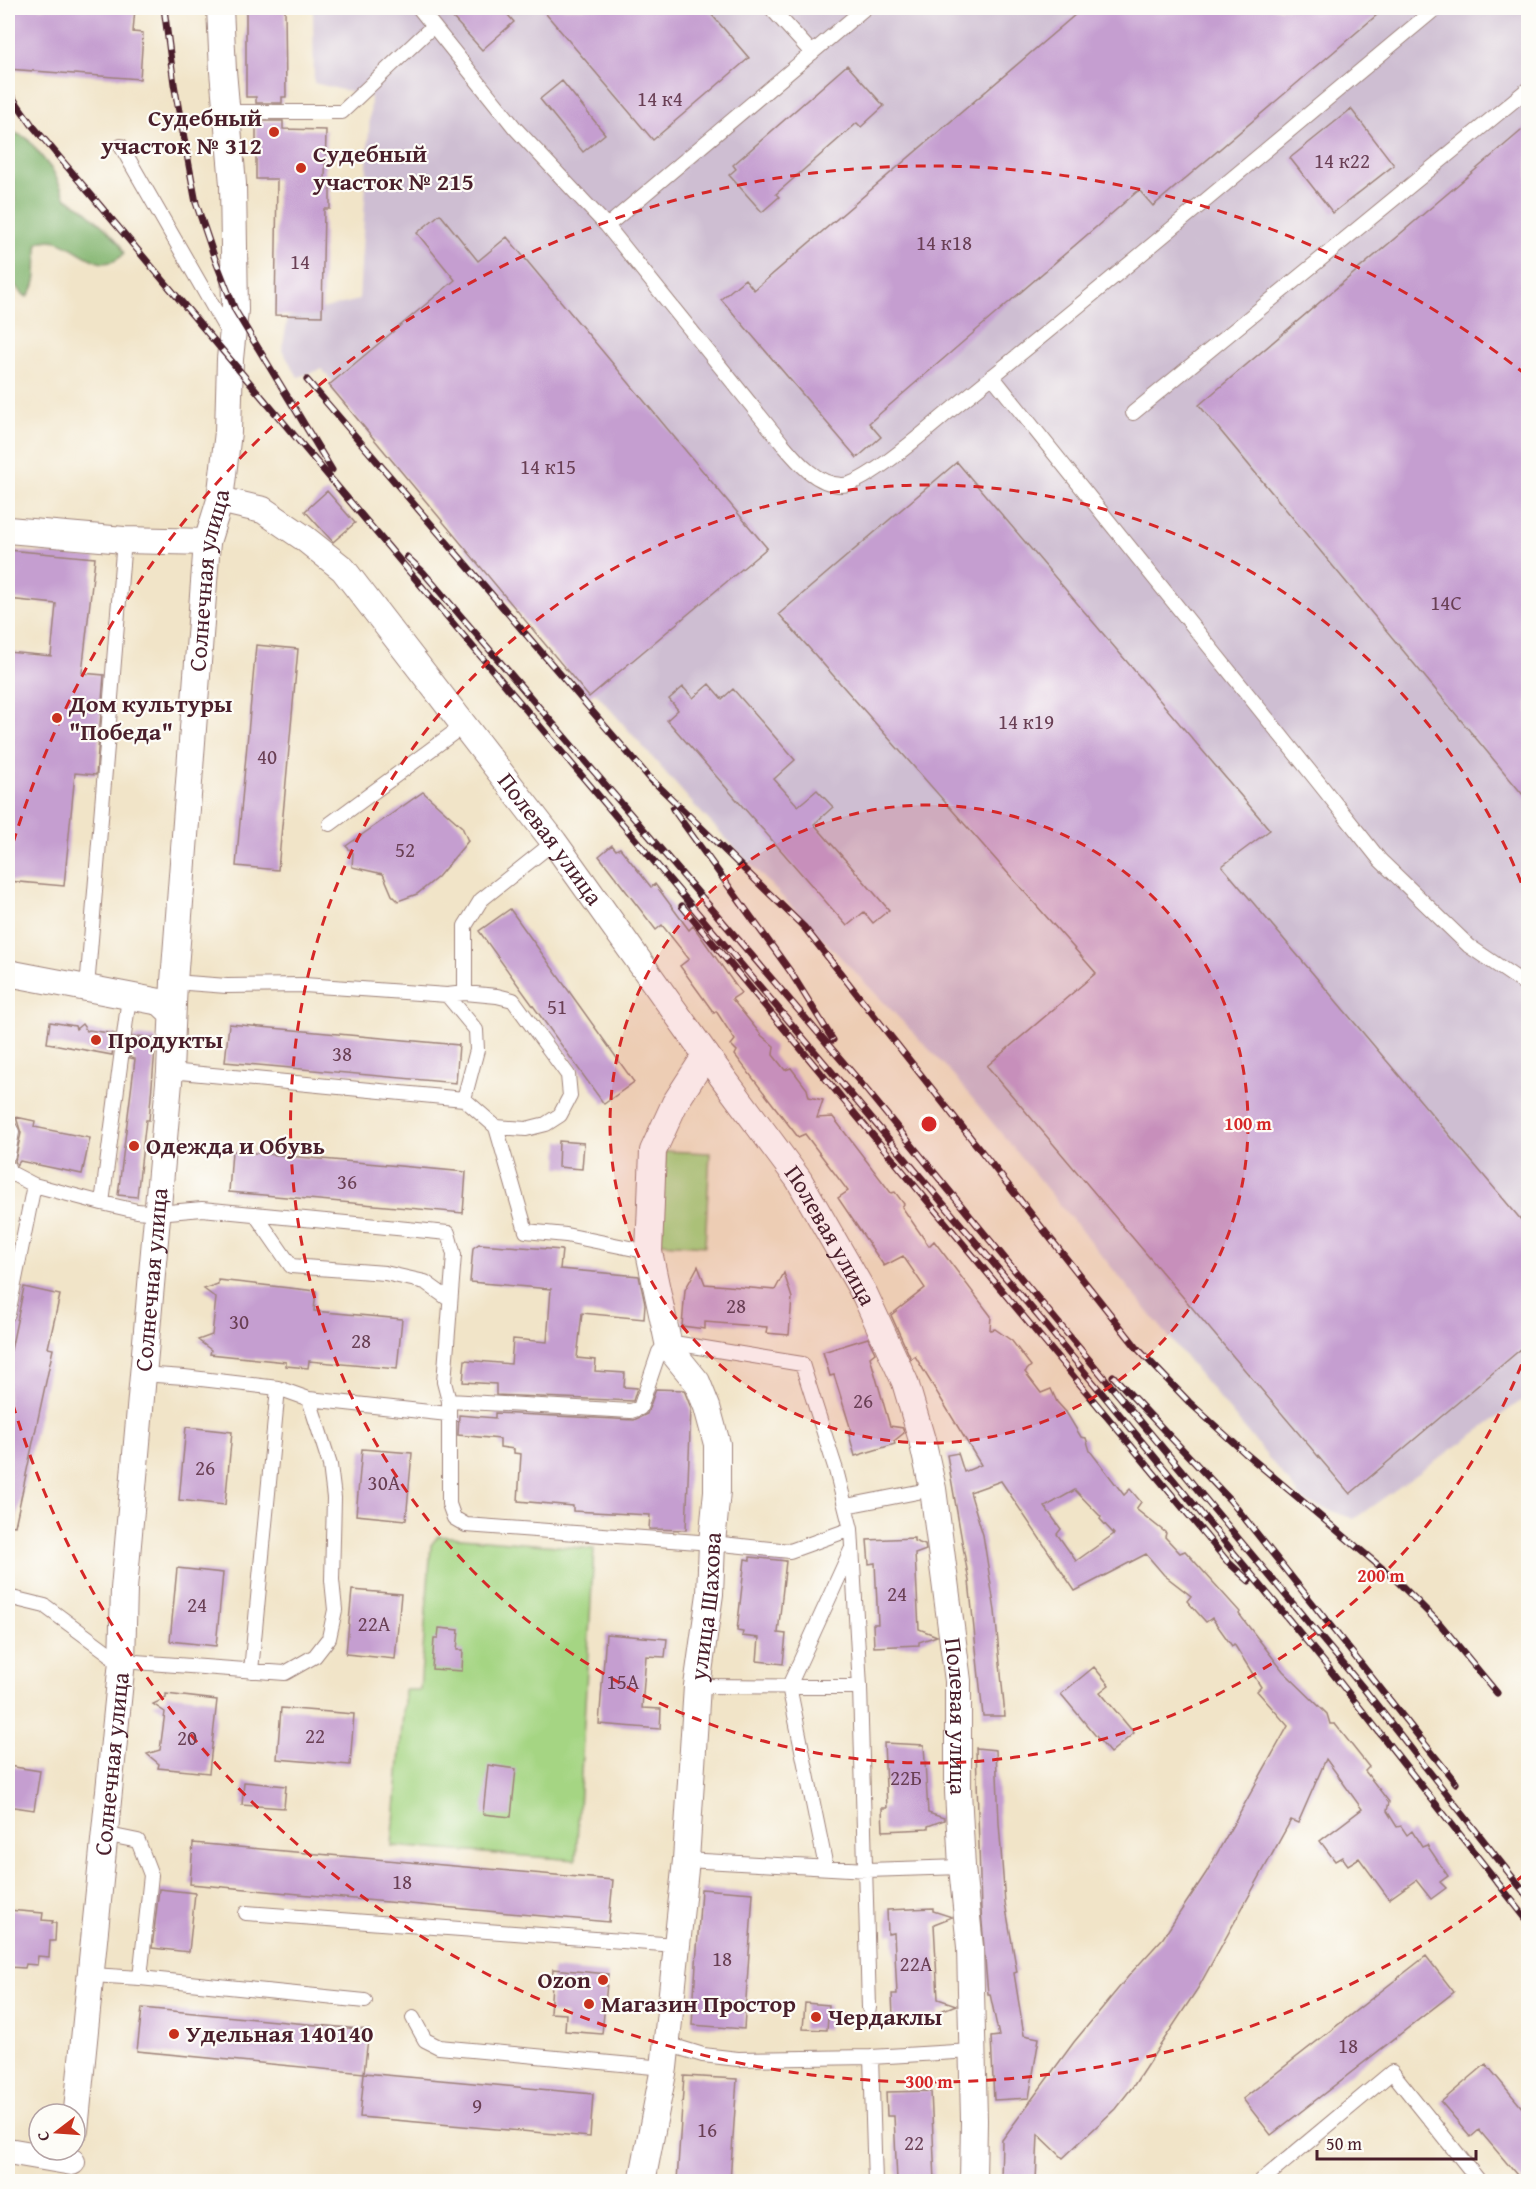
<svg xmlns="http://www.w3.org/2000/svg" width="1536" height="2189" viewBox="0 0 1536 2189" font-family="'Gentium Book Plus',serif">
<rect width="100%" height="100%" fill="#fdfcf7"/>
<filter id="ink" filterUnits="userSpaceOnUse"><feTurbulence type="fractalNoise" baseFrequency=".0167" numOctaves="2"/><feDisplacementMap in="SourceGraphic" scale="12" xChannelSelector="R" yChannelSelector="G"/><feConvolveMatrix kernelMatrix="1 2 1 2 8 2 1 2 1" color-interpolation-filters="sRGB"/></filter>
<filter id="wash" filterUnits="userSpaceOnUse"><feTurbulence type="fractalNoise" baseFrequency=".008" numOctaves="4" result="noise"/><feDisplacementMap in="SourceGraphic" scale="24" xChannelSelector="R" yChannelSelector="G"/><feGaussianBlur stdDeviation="1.35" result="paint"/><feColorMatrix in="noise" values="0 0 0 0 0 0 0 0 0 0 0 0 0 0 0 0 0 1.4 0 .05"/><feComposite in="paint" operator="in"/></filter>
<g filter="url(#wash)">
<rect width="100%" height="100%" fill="#f1e4c8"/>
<path fill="#cebed2" d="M313,8H1528V1396L1354,1519L1304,1501L949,1070L694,805L581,676L322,369L298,377L282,350L288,317L359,300L371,97L314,83Z"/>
<path fill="#a5d583" stroke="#787a57" stroke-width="1.5" d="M665,1151L710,1153L705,1246L661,1243Z
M438,1536L594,1549L576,1860L392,1846L405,1690H420L431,1545Z"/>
<path fill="#84b671" stroke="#676a4e" stroke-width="1.5" d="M8,130L27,138L53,171L66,198L83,208L106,229L120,244L124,254C94,284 69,227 38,243C34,262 41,282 27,297C18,292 16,284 8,278V249L15,204L14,183L8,165Z"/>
<g id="blocks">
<path fill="#c59ed0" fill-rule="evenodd" d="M12,8H135L133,32L143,33L140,79L8,69Z
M246,8H285L286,97H282V103H256V97H246Z
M444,8H502L514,22L482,50Z
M541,8H706L749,58L653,140Z
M1083,8H1385L1153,206L1139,190L869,423L881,437L857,458L721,299L745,279L754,290Z
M847,65L884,106L861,127L857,123L776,194L779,197L762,212L729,175L736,169L733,165Z
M562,81L605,134L583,152L540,99Z
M1351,109L1394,165L1333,213L1290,158Z
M256,121H283V129L326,130L325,180H330V209H324L322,316L275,315L277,179H256Z
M1528,125V801L1199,405Z
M440,214L478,261L507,237L767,548L589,697L329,385L455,280L417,233Z
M957,462L1270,830L1222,866L1528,1228V1343L1350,1494L987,1066L1096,973L779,614Z
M327,491L355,523L333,542L305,511Z
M8,550L95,558L82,673L104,675L96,775L75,773L64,886L8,881V652L51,656L56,604L8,599Z
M256,645L298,649L278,870L236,866Z
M709,684L722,699L733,689L795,760L774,779L798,806L817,790L833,807L814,824L889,910L873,923L864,912L847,926L667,720L678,710L669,699L683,687L693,698Z
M423,792L462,827L468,841L438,877L417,894L398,901L392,895L383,874L352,867L353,853L346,846Z
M612,845L616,850L620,848L651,887L655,884L689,930L693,926L699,934L741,993L732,999L762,1036L774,1046L773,1055L785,1070L791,1068L807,1089L809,1097L823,1100L817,1118L833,1117L891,1193L895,1192L904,1204L902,1207L929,1246L934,1241L991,1316L990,1330L995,1329L1012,1341L1031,1366L1025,1372L1041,1393L1051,1389L1057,1402L1066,1412L1081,1437L1086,1438L1090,1451L1124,1495L1130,1489L1141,1502L1136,1509L1166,1533L1165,1537L1180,1553L1185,1551L1240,1612L1239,1614L1283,1671L1327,1714L1330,1724H1335L1369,1767L1365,1771L1389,1802L1387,1811L1397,1827L1401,1826L1407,1835L1412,1831L1422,1847L1427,1845L1448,1876L1440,1882L1446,1888L1431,1899L1416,1880L1389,1899L1359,1858L1348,1865L1342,1857L1335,1861L1320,1841L1362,1809L1326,1759L1298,1823L1291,1820L1198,1988L1134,2085L1115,2109L1063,2158L1038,2134L1036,2181H1001L1002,2140L1074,2042L1132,1972L1163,1938L1206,1873L1288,1726L1257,1691L1261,1687L1234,1644L1232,1646L1212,1618L1206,1622L1187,1601L1191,1596L1164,1575L1146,1554L1075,1591L1001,1481L970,1492L983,1535L995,1611L1005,1716H983L969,1581L947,1455L958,1453L964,1472L981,1465L915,1356L911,1359L891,1315L925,1288L903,1256L884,1266L838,1198L848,1191L805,1134L798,1137L735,1055L737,1051L731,1045L735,1040L716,1011L714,1013L680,966L689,959L662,925L656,930L599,856ZM1075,1490L1101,1517L1100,1519L1114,1534L1076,1561L1057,1534L1061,1529L1045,1507Z
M510,909L634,1082L604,1104L479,931Z
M50,1022L75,1026L76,1029L82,1024L87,1031L89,1030L115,1034L112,1055L47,1043Z
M229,1024L459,1045L456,1083L225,1062Z
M138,1036L156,1038L149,1120H146L137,1197L118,1195L135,1059L130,1058L133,1037L138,1038Z
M16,1117L35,1121L34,1127L90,1138L82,1174L20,1161L17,1165L15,1161L21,1133Z
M559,1141L584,1143L582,1169L558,1167Z
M232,1151L466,1172L463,1213L229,1192Z
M479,1244L562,1250L560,1269L639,1276L645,1304L644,1319L582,1313L577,1358L596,1360L595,1371L625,1373L624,1387L637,1388L633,1401L496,1395V1384L463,1382L465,1360L511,1364L513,1339L547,1342L551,1289L470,1282L473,1248Z
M698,1266L705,1284L775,1290L784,1273L792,1298L789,1335L766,1333L767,1327L705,1322V1329L682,1326L685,1290Z
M218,1280L316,1291L314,1311L402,1319L397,1369L309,1361L308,1368L286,1366V1362L210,1354L211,1350L198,1340L212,1335L216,1298L204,1289L218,1284Z
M24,1287L60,1295L48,1348L53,1349L15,1526L8,1525V1349L11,1350Z
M868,1338L875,1353L870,1357L890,1426L903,1428L904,1433L894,1441L895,1444L855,1456L848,1431L851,1430L834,1375L830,1376L823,1352Z
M656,1389L684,1390L691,1408L686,1530L649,1529L650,1515L573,1511V1506L518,1501L521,1454L514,1453V1449L500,1447V1439L458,1435L459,1415L495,1418V1413L634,1420L647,1414Z
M186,1427L232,1432L225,1505L179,1500Z
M362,1449L412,1453L406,1520L356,1515Z
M914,1538V1541L925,1545L926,1550L915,1554L919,1629L937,1636L919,1642V1645L874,1647L873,1624H878L875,1563L869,1564L867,1540Z
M750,1557L786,1561L778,1633L786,1634L783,1664L757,1661L759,1638L742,1636L743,1632L737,1631L745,1559L750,1560Z
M177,1568L223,1573L216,1646L170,1641Z
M352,1590L401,1594L395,1659L346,1654Z
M439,1628L459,1630L457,1650H463L462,1671L432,1669L434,1638H438Z
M606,1634L667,1639L665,1657L646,1656L642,1708L661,1709L660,1729L599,1724Z
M1094,1667L1109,1685L1100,1692L1134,1733L1110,1753L1061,1694Z
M166,1694L217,1700L209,1773L158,1768L159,1764L147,1754L160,1750L165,1712L153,1704L166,1698Z
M281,1708L354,1714L350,1765L277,1759Z
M884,1743L924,1745L928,1813L944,1818V1820L928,1826V1829L883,1831L882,1808H887Z
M976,1748L996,1750L999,1823L1005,1903L1017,1972L1014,1973L1024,2035L1039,2038L1029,2098L994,2100L991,2037L999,2036L990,1994H988L985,1960L981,1910Z
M488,1765L516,1769L511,1817L483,1814Z
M8,1766L40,1771L34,1810L8,1806Z
M244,1782L286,1786L284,1808L242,1805Z
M193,1843L613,1880L609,1922L190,1884Z
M159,1889L195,1893L189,1952L152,1948Z
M701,1889L753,1893L744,2029L692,2025Z
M933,1908V1911L952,1917L934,1924L938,1999L956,2005L938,2012V2015L893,2017L892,1994H897L894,1933L888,1934L887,1910Z
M8,1910L43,1913L42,1920L53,1921L52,1923H56L55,1941H50L49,1957L38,1956L37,1965L26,1964L25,1968L8,1967Z
M1426,1956L1454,1992L1271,2135L1243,2099Z
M553,1969L608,1974L602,2034L565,2031L566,2014L550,2013Z
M805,2003L829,2005L827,2030L803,2029Z
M142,2008L369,2030L364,2073L137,2051Z
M1486,2064L1528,2115V2181H1522L1479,2130L1471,2137L1441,2102Z
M364,2073L593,2094L590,2137L360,2117Z
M684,2076L737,2079L730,2181H677Z
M931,2091L935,2181H897L894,2116H887L886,2092Z"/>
</g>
</g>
<g filter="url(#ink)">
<use href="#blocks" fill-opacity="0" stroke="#9e827a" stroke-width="1.5"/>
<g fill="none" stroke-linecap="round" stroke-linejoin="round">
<defs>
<path id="service" d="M419,8L515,128L607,226L781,442C796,460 816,485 842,485C867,485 935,422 957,405C1119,275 1277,140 1436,8
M771,8L812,53
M226,112H342L433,26
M121,146L230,336
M607,226L865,8
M992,376L1319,783L1380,860L1469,946L1528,986
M1133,413L1528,89
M330,824L464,725
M87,988L124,540
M465,993V926L481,900L554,842
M447,995L476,1030L477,1050L464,1099
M129,997L102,1203L137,1211L158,1213L202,1209L448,1233L454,1255L444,1382L449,1401
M170,1071L464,1099L496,1127L526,1129L546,1124L560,1115L570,1096L568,1075L513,1000L497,996L465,993L447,995L304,985L227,986L174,982
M8,1125L12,1132L8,1155
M496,1127L526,1231L566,1235L649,1252
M8,1167L9,1172L34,1185
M255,1214L291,1266L385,1273L425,1282L450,1300
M8,1314L34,1185L102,1203
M142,1374L184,1377L278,1388L309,1399L448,1414
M846,1506L933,1489
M851,1529L790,1551L712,1543L466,1525L454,1518L449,1504V1401L631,1411L640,1408L659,1352L668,1342L802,1364L836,1470L851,1529L860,1687L869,2008
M8,1597L45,1606L110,1654L120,1668
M122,1661L285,1673L315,1656L329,1638L335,1610L332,1580L334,1498L330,1465L309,1399
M251,1671L278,1388
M697,1686L860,1687
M686,1860L867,1870L962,1867
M826,1867L789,1686L851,1550
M246,1913L676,1945
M92,1975L140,1978L151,1875L138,1841L104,1834
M140,1978L365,2001
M413,2018L425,2040L439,2047L664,2068
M667,2044L703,2055L738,2059L871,2057L972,2051
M871,2057L875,2182
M1260,2182L1392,2072L1480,2182"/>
<g id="minor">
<path id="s1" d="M220,500L263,510L304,538L343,569L554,842L706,1055L799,1180L865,1295L905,1382L922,1440L933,1489L958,1681V1791L962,1867L970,1947L974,2120L973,2182"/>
<path d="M8,530L124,540L207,542"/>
<path d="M8,973L160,1002L172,1013"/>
<path id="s2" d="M75,2130L122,1661L124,1589L170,1071L174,982L207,542L220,500L228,432L230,359L235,310L233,184L223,71L220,8"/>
<path d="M8,2151L72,2162"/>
<path id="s3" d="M642,2182L664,2068L686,1860L697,1686L710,1594L712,1543L717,1491V1444L707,1407L697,1382L675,1355L668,1342L649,1252L653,1151L675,1103L706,1055"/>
</g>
</defs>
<use href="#service" stroke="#9e827a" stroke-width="16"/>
<use href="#minor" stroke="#9e827a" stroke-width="28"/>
<use href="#service" stroke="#fff" stroke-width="14"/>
<use href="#minor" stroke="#fff" stroke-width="26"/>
<defs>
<path id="rail" d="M164,8L174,84L196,203L215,259L235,310L332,470
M8,91L32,125L1044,1323L1323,1661L1528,1921
M307,380L653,782
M407,557L423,572L855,1076L1025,1283L1364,1689L1528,1897
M648,776L804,927L1137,1348L1189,1402L1245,1453L1396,1580L1440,1624L1497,1693
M673,809L790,971L833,1040
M682,906L1227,1561L1249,1581
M1113,1376L1230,1500L1456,1783"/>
</defs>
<use href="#rail" stroke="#4a1f2b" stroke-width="7"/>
<use href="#rail" stroke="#fdfcf7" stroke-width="4.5" stroke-dasharray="14" stroke-linecap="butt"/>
</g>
</g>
<circle cx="929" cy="1124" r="319" fill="#d62828" fill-opacity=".12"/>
<g fill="none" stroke="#d62828" stroke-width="3" stroke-dasharray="10 8">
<circle cx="929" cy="1124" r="319"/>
<path d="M1528 1348A639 639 0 1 1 1528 900"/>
<path d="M1525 1874A958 958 0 0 1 8 1388M8 860A958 958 0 0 1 1525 374"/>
</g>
<g fill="#c8321e" stroke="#fdfcf7" stroke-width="2">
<circle cx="274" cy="132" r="6"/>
<circle cx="301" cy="168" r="6"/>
<circle cx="57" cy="718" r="6"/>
<circle cx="96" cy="1040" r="6"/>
<circle cx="134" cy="1146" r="6"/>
<circle cx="603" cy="1980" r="6"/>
<circle cx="589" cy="2004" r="6"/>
<circle cx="816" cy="2017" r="6"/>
<circle cx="174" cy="2034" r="6"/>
</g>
<g text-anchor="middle" stroke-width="4.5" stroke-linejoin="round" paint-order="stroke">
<g font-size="21" fill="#693f54">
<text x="660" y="106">14 к4</text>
<text x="1342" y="168">14 к22</text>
<text x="944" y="250">14 к18</text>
<text x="300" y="269">14</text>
<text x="548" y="474">14 к15</text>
<text x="1446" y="610">14С</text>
<text x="1026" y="729">14 к19</text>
<text x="267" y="764">40</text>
<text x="405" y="857">52</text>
<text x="557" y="1014">51</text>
<text x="342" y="1061">38</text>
<text x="347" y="1189">36</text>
<text x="736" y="1313">28</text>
<text x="239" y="1329">30</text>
<text x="361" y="1348">28</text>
<text x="863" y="1408">26</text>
<text x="205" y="1475">26</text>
<text x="384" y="1490">30А</text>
<text x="897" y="1601">24</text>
<text x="197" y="1612">24</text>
<text x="374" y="1631">22А</text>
<text x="623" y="1689">15А</text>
<text x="315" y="1743">22</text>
<text x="187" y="1745">20</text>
<text x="906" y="1785">22Б</text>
<text x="402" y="1889">18</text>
<text x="722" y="1966">18</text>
<text x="916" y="1971">22А</text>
<text x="1348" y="2053">18</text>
<text x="477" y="2113">9</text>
<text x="707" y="2137">16</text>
<text x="914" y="2150">22</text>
</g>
<g font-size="24" font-weight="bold" fill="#4a1f2b" stroke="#fdfcf7" text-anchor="start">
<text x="262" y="126" text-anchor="end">Судебный<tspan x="262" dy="28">участок № 312</tspan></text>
<text x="313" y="162">Судебный<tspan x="313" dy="28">участок № 215</tspan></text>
<text x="69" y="712">Дом культуры<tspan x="69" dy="28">"Победа"</tspan></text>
<text x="108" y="1048">Продукты</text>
<text x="146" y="1154">Одежда и Обувь</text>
<text x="591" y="1988" text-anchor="end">Ozon</text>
<text x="601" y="2012">Магазин Простор</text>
<text x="828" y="2025">Чердаклы</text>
<text x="186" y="2042">Удельная 140140</text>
</g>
<g font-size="24" fill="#4a1f2b" stroke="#fdfcf7">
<text dy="8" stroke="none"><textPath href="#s2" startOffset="1556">Солнечная улица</textPath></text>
<text dy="8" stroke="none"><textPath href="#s1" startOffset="484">Полевая улица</textPath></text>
<text dy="8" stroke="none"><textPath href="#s1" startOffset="970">Полевая улица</textPath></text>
<text dy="8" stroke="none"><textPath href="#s2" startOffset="854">Солнечная улица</textPath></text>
<text dy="8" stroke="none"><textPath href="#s3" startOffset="580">улица Шахова</textPath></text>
<text dy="8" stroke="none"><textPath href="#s1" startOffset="1474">Полевая улица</textPath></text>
<text dy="8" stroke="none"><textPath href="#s2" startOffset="368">Солнечная улица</textPath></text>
</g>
</g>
<circle cx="929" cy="1124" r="9" fill="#d62828" stroke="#fdfcf7" stroke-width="3"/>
<g font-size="18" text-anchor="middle" font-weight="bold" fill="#d62828" stroke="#fdfcf7" stroke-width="4.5" stroke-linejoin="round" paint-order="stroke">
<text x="1248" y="1130">100 m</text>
<text x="1381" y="1582">200 m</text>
<text x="929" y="2088">300 m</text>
</g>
<rect width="1536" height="2189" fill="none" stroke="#fdfcf7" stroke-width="30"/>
<g transform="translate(57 2132) rotate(253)"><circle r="28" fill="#fdfcf7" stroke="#b5a4a5" stroke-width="1.5"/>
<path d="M0-4.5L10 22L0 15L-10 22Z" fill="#c8321e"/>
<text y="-9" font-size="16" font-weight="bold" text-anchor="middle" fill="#4a1f2b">С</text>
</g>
<path d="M1317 2150v9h159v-9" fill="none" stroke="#4a1f2b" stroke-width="3"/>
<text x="1326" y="2150" font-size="18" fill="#4a1f2b" stroke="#fdfcf7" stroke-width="4.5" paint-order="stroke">50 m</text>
</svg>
